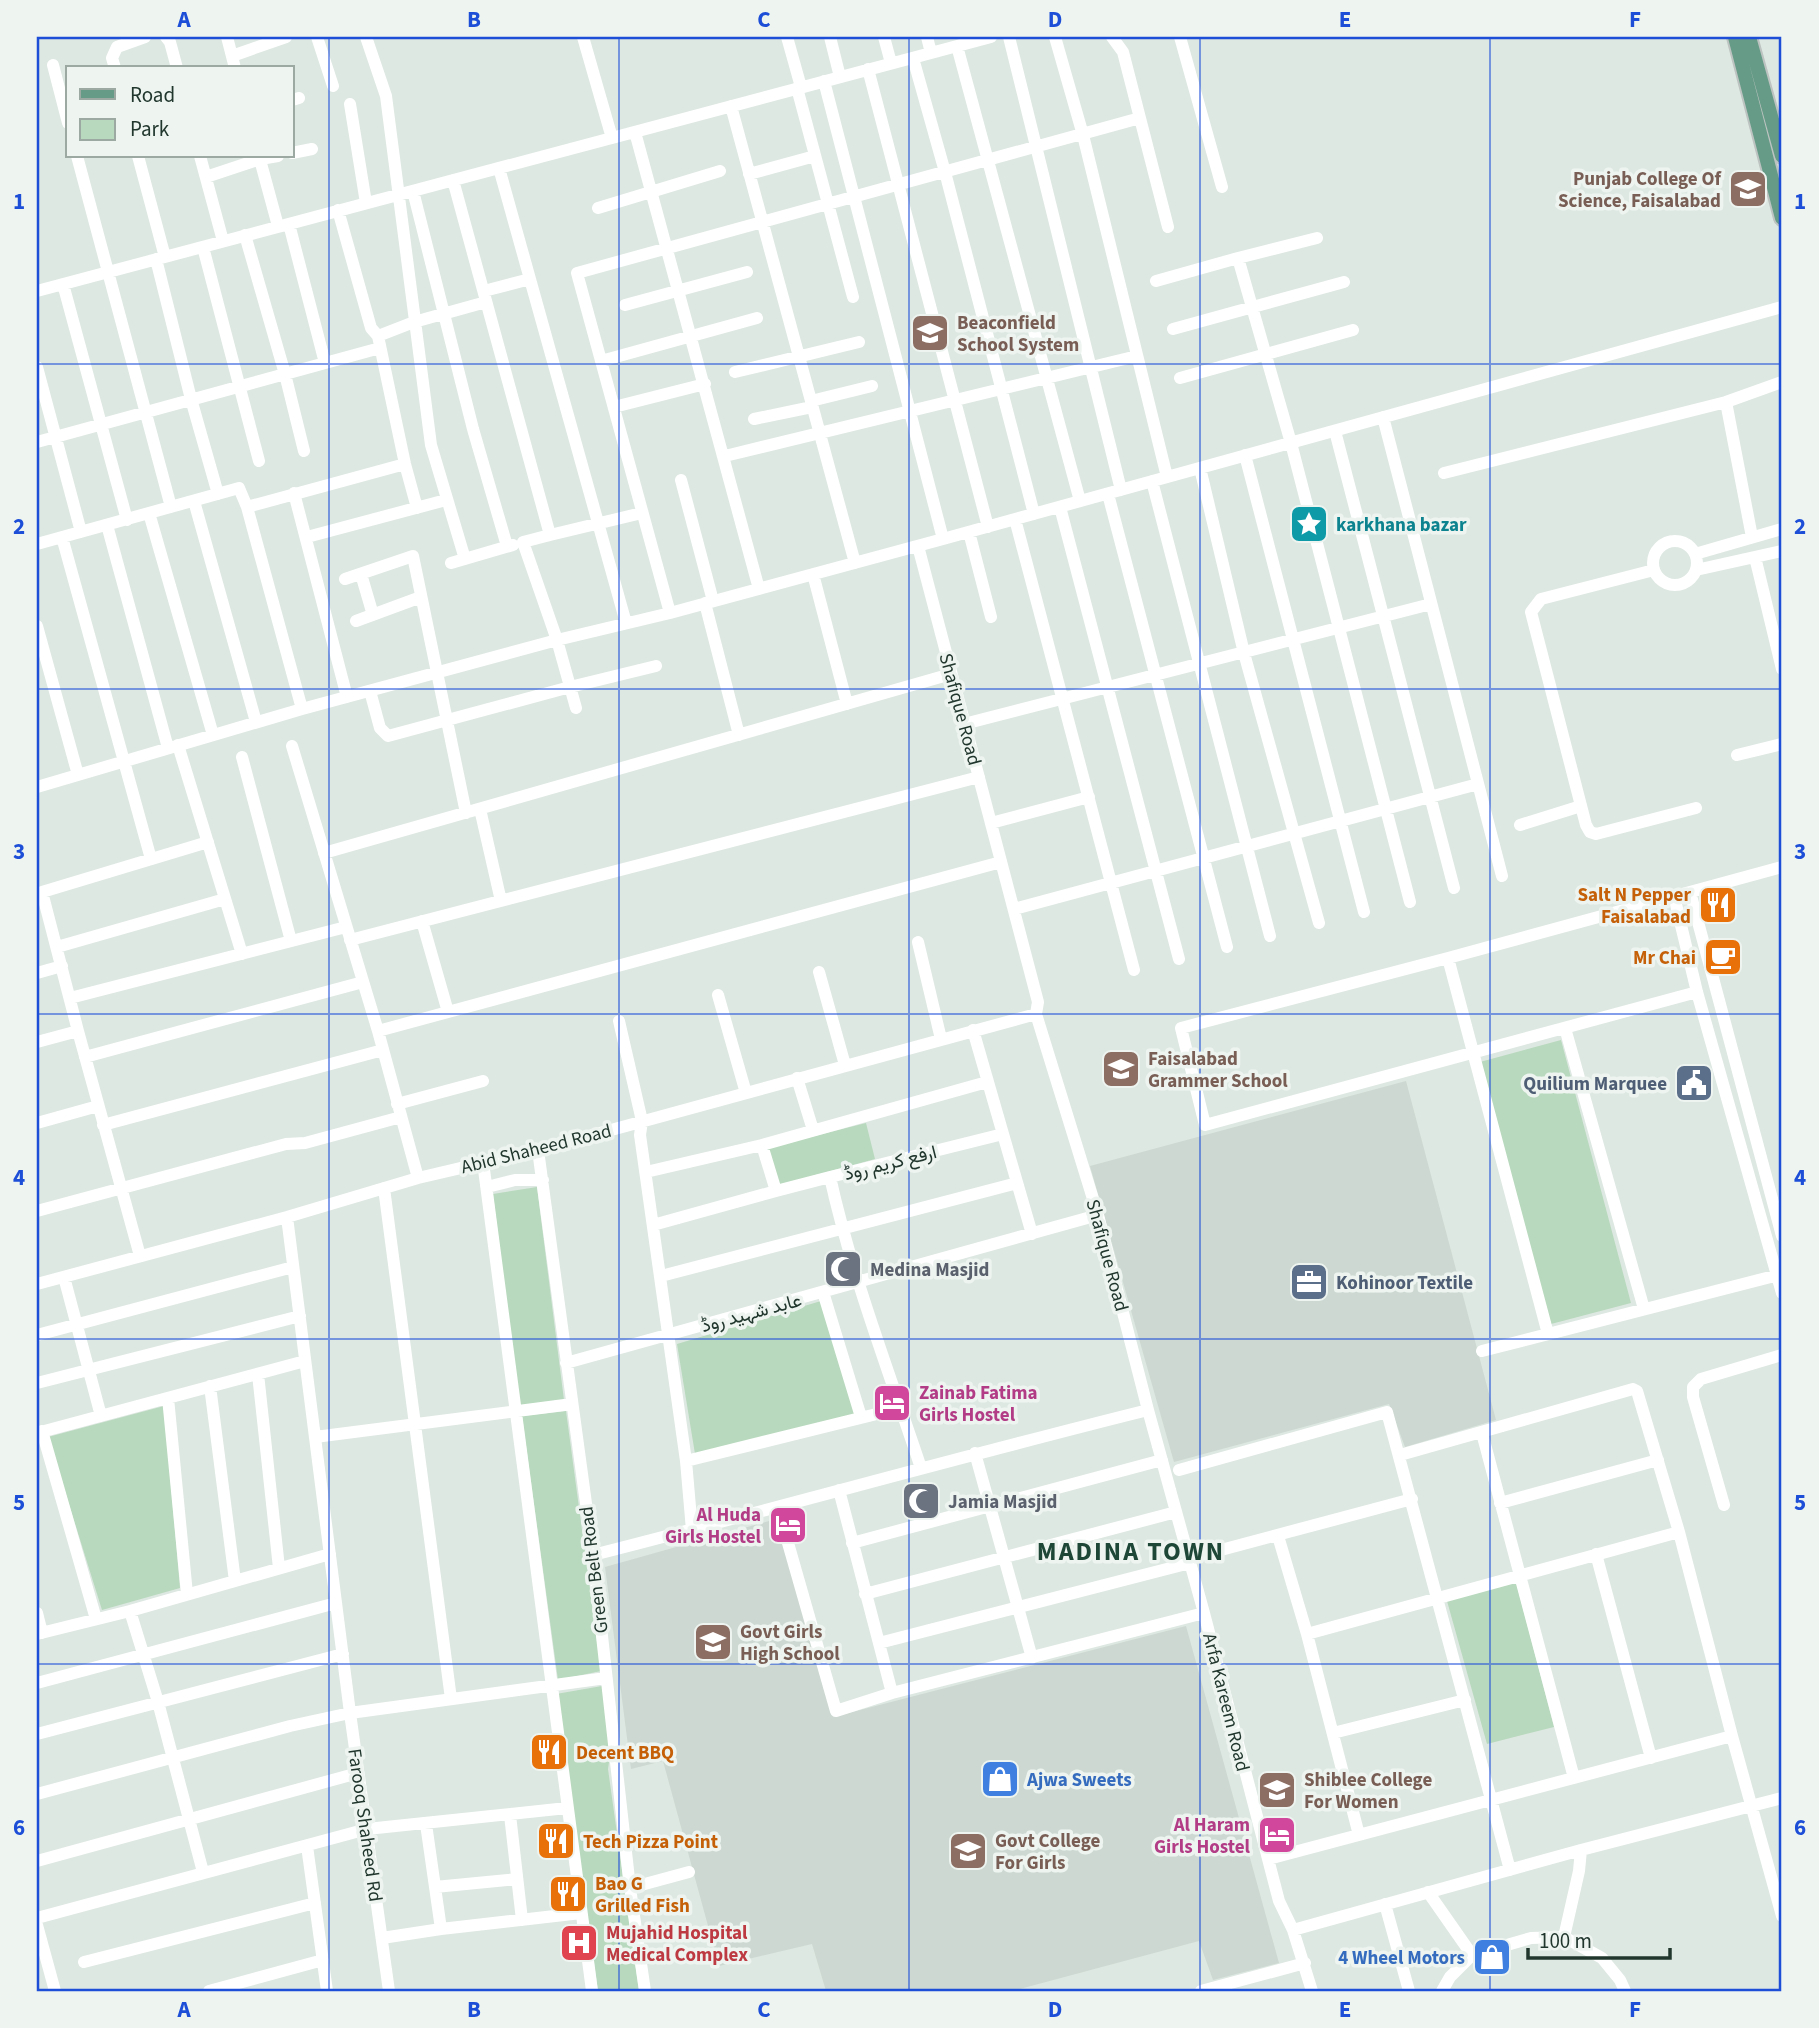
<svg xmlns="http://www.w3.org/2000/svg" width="1819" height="2028" viewBox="0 0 1819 2028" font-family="'Source Sans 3',Vazirmatn,sans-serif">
<rect width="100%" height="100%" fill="#dee8e2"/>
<path fill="#ccd8d1" d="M1406,1081L1496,1420L1405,1447L1389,1404L1174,1462L1090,1166Z
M776,1519L833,1717L1186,1626L1279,1963L1213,1980L1199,1941L1012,1991H826L812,1944L719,1966L663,1761L631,1769L605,1567Z"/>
<path fill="#b8d9bd" d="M1561,1040L1631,1303L1551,1324L1480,1062Z
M866,1123L875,1159L779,1185L767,1148Z
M537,1187L564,1400L519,1406L493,1194Z
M821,1301L856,1415L695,1454L677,1344Z
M164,1406L180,1588L102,1610L48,1437Z
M566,1411L601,1671L558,1680L522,1416Z
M1516,1582L1554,1727L1487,1744L1447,1601Z
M602,1686L611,1749L608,1769L639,1991H598L556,1694Z"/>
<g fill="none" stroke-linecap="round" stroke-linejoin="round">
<defs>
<path id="major" d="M1735,37L1782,218
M1749,37L1782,156"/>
</defs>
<use href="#major" stroke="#bcc3c0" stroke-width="18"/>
<path stroke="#fff" stroke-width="12" d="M166,37L170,42L177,68
M227,37L235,68
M317,37L333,86
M366,37L386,96L431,445L465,559
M583,37L612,138
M787,37L801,87
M830,37L840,77
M884,37L891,63
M927,37L931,53
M1009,37L1121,490
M1055,37L1083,135L1167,477
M1112,37L1123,52L1168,227
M1180,37L1222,187
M957,46L1080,501
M232,56L286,37
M913,58L945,172L1034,514
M53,65L68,123
M115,68L112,58L117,47L145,37
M868,69L988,527
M824,81L943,539
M797,88L853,297
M292,100L299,98
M350,104L366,203
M731,106L855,563
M635,132L759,589
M292,153L312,149
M77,156L171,507
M138,156L165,257
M200,156L223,241
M259,156L278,226
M499,168L626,623
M749,174L815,156
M206,177L260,159L278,156
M453,180L550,535L523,542L557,640L576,708
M413,191L473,429L507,546
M598,208L720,171
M338,210L371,328L378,336L405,464L417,508
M289,224L325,363
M245,235L285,374L304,451
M203,247L259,461
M1238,258L1317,238
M156,259L191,399L218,494
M1156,281L1238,258L1291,443L1410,902
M63,284L127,520
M37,291L991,37
M484,291L530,279
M625,305L747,272
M1173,329L1344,282
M378,336L414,322L486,302
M601,361L757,318
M37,367L81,532
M735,372L859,342
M1180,378L1353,330
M811,401L872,386
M1726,402L1752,537
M614,407L705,384
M1383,417L1502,876
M754,419L812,407
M1335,431L1454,888
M37,442L380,348
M1245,455L1364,912
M725,456L1137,356
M1200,468L1244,653L1319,923
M1444,473L1726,402L1782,382
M681,480L713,601
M1152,481L1270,936
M294,493L347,697
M1108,494L1227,947
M194,501L256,722
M247,507L405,464
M1060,507L1179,959
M149,513L213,735
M1015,519L1134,970
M107,525L168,748
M969,532L991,617
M550,535L642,513
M62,537L151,859
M307,537L446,500
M1653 563a22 22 0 1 1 44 0a22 22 0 1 1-44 0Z
M37,544L239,488L247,507L302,709
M1695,554L1782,529
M1755,557L1782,669
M451,563L513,545
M1654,570L1541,599L1531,612L1586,825L1590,832L1596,834L1696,808
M1696,570L1782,551
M361,574L373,615
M813,574L847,704
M345,579L413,556L466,813
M705,603L739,735
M670,613L577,273L1140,118
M356,621L421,597
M37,626L78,775
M370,691L380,728L388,736L570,687L656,666
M964,724L1431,604
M178,745L242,954
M292,746L378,1031L418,1178
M1737,755L1782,744
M242,757L291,941
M37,787L302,709L557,640L670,613L943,539L1782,307
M480,809L501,901
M991,823L1089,797
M1520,825L1581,806
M324,853L951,674
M1690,892L1782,1236
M1674,896L1697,992L1782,1293
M1014,909L1478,784
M422,921L448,1012
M350,940L979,777
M918,942L941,1039
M57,947L225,899
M1448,958L1548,1334
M819,972L845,1065
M37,973L62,966
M1697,992L1205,1125L1181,1028L1448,958L1782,867
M718,995L746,1093
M70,998L346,927
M619,1021L642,1121L640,1135L686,1461L692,1530
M1565,1028L1644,1309
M973,1030L1003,1134
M378,1031L1001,862
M37,1042L78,1031
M85,1057L363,982
M797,1078L813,1130
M397,1104L483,1081
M37,1123L98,1106
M103,1125L383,1050
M762,1145L776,1191L830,1177
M538,1150L593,1555L630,1888L645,1991
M483,1162L592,1991
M646,1172L762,1145L987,1082
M487,1187L515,1180H543
M384,1188L451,1699
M37,1211L286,1144L305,1143L401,1117
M287,1217L350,1713L389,1991
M653,1225L776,1191
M140,1256L78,1031L42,892L208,842
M661,1276L1017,1183
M64,1277L101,1416
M37,1284L287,1217L418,1178L538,1150L1036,1014
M823,1292L861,1417
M37,1335L293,1267
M1482,1351L1782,1274
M566,1363L1098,1215
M258,1374L279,1568
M37,1383L300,1316
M210,1386L235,1581
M168,1398L187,1594
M1148,1410L1204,1613L1279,1901L1293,1930L1312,1991
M42,1431L96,1619
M37,1433L305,1361
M1482,1433L1574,1778
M315,1437L572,1404
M975,1453L1032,1658
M1400,1455L1633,1389L1637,1391L1679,1532L1732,1736L1782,1916
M686,1461L901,1408
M921,1468C889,1372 852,1276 830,1177L1003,1134L1032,1234
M1179,1470L1387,1412L1510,1870
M839,1490L892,1693
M1500,1503L1658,1460
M1724,1505L1693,1397V1387L1701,1379L1782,1355
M778,1508L836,1711L892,1693L1204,1613
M1278,1536L1307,1634L1359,1835
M852,1543L1162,1460
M1206,1554L1412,1499
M1596,1554L1651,1758
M593,1555C778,1508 963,1456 1148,1410L1098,1215L1036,1014L1038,1002L918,546
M865,1594L1176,1512
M130,1611L158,1702L203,1872
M37,1613L42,1633
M37,1634L130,1611L330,1554
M1307,1634L1679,1532
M879,1643L1190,1563
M37,1683L336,1603
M1333,1733L1465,1700
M37,1734L343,1654
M37,1794L290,1726L350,1713L606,1678
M510,1815L522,1920
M426,1824L441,1929
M307,1846L327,1991
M1268,1859L1732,1736
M37,1861L358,1773
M435,1887L517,1879
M630,1888L689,1872
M1428,1892L1472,1955
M1385,1904L1409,1991
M37,1918L367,1829L567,1808
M37,1925L55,1991
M1293,1930L1581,1850L1782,1798
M1564,1937L1579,1871L1581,1850
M382,1938L441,1929L581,1913
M84,1962L315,1903
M209,1991L323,1960
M1201,1991L1305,1963
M1442,1991L1450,1977L1472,1955L1531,1938L1564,1937L1602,1958L1620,1980L1625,1991"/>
<use href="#major" stroke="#659b87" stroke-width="14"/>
</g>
<path fill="none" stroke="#1d4ed8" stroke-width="2" stroke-opacity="0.55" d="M329,37V1991M619,37V1991M909,37V1991M1200,37V1991M1490,37V1991M37,364H1782M37,689H1782M37,1014H1782M37,1339H1782M37,1664H1782"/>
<defs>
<symbol id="school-square" viewBox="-11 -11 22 22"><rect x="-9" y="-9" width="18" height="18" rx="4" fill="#8d6e63" stroke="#eef5f1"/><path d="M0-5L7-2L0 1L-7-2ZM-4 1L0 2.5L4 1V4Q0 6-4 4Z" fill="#fff"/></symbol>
<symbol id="sight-square" viewBox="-11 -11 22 22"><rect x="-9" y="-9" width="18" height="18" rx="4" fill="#0f9aa8" stroke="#eef5f1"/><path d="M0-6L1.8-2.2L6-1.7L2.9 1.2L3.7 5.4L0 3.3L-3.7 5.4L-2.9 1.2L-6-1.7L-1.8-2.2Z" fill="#fff"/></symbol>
<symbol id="restaurant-square" viewBox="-11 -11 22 22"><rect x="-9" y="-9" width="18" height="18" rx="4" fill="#e8710a" stroke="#eef5f1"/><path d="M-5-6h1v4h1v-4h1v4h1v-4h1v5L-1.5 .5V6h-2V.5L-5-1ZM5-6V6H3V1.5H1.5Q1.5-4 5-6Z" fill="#fff"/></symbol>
<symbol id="cafe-square" viewBox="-11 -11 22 22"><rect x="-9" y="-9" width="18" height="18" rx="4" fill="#e8710a" stroke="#eef5f1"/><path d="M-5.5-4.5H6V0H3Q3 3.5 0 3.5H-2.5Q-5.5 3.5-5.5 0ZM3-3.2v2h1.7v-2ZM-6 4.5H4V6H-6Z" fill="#fff"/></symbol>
<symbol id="civic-square" viewBox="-11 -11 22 22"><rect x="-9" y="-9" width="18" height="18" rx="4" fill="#5c6f8a" stroke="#eef5f1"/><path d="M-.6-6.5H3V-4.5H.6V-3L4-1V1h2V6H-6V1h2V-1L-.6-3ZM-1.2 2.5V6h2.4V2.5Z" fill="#fff"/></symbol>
<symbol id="mosque-square" viewBox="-11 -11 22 22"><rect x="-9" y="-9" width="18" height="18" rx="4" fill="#6b7280" stroke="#eef5f1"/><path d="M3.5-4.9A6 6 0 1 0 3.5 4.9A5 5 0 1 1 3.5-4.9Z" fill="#fff"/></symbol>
<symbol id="office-square" viewBox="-11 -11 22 22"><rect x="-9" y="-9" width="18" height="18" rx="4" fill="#5c6f8a" stroke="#eef5f1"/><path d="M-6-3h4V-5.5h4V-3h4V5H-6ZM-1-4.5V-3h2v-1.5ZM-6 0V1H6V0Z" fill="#fff"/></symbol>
<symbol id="hotel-square" viewBox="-11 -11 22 22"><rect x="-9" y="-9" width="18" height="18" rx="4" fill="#d1479c" stroke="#eef5f1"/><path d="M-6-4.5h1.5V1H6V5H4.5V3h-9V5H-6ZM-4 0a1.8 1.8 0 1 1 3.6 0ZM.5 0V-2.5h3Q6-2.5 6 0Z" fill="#fff"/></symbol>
<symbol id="shop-square" viewBox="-11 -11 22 22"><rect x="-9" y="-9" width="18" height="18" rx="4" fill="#3f7fe0" stroke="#eef5f1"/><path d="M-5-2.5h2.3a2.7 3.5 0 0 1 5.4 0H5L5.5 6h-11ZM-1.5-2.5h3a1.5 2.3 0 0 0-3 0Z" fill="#fff"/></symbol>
<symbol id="university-square" viewBox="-11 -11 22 22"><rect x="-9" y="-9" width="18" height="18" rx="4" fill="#8d6e63" stroke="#eef5f1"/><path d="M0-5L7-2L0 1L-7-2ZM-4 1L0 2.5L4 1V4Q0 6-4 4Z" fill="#fff"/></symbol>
<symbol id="hospital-square" viewBox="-11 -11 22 22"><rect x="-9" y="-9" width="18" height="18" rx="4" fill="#e0444e" stroke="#eef5f1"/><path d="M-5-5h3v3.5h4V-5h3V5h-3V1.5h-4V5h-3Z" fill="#fff"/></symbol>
</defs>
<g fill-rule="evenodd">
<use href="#school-square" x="1726" y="167" width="44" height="44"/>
<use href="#school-square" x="908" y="311" width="44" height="44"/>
<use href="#sight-square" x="1287" y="502" width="44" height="44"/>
<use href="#restaurant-square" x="1696" y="883" width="44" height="44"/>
<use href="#cafe-square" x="1701" y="935" width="44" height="44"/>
<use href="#school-square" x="1099" y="1047" width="44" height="44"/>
<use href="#civic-square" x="1672" y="1061" width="44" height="44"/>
<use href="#mosque-square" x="821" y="1247" width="44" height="44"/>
<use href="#office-square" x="1287" y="1260" width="44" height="44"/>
<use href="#hotel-square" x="870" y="1381" width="44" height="44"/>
<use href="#mosque-square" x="899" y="1479" width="44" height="44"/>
<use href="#hotel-square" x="766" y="1503" width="44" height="44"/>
<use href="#school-square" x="691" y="1620" width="44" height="44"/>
<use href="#restaurant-square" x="527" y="1730" width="44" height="44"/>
<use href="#shop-square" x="978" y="1757" width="44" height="44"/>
<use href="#university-square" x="1255" y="1768" width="44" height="44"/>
<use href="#hotel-square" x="1255" y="1813" width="44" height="44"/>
<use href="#restaurant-square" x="534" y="1819" width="44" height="44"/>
<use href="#university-square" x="946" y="1829" width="44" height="44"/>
<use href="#restaurant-square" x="546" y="1872" width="44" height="44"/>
<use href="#hospital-square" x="557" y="1921" width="44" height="44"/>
<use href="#shop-square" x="1470" y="1935" width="44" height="44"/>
</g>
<g text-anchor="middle" stroke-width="7" stroke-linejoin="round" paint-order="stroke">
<g font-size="19" font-weight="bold" fill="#785e54" stroke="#eef5f1" text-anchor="start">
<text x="1721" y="185" text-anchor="end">Punjab College Of<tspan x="1721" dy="22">Science, Faisalabad</tspan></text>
<text x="957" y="329">Beaconfield<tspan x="957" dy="22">School System</tspan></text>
<text x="1148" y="1065">Faisalabad<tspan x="1148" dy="22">Grammer School</tspan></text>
<text x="740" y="1638">Govt Girls<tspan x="740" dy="22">High School</tspan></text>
<text x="1304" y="1786">Shiblee College<tspan x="1304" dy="22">For Women</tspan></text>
<text x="995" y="1847">Govt College<tspan x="995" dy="22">For Girls</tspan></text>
</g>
<g font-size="19" font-weight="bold" fill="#0d838f" stroke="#eef5f1" text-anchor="start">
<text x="1336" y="531">karkhana bazar</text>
</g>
<g font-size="19" fill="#21372e" stroke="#eef5f1">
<text transform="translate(961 709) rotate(75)" y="7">Shafique Road</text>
<text transform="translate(536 1148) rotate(-14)" y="7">Abid Shaheed Road</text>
<text transform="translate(890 1162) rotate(-14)" y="7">ارفع کریم روڈ</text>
<text transform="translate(1108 1255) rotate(75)" y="7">Shafique Road</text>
<text transform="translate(751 1312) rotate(-15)" y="7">عابد شہید روڈ</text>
<text transform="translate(593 1570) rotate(-97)" y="7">Green Belt Road</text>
<text transform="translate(1227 1702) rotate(76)" y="7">Arfa Kareem Road</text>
<text transform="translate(366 1825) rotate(82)" y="7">Farooq Shaheed Rd</text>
</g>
<g font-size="19" font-weight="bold" fill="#c56008" stroke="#eef5f1" text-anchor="start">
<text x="1691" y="901" text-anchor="end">Salt N Pepper<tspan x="1691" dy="22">Faisalabad</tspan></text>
<text x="1696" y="964" text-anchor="end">Mr Chai</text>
<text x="576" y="1759">Decent BBQ</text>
<text x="583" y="1848">Tech Pizza Point</text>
<text x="595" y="1890">Bao G<tspan x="595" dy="22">Grilled Fish</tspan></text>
</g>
<g font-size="19" font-weight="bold" fill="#4e5e75" stroke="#eef5f1" text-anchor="end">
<text x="1667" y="1090">Quilium Marquee</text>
<text x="1336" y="1289" text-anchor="start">Kohinoor Textile</text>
</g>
<g font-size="19" font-weight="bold" fill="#5b616d" stroke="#eef5f1" text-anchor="start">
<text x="870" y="1276">Medina Masjid</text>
<text x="948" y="1508">Jamia Masjid</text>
</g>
<g font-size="19" font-weight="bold" fill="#b23c85" stroke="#eef5f1" text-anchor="end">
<text x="919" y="1399" text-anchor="start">Zainab Fatima<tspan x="919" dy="22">Girls Hostel</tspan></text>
<text x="761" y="1521">Al Huda<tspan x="761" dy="22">Girls Hostel</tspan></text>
<text x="1250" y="1831">Al Haram<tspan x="1250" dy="22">Girls Hostel</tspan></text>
</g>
<g font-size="19" font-weight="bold" fill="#366cbe" stroke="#eef5f1" text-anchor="start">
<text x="1027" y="1786">Ajwa Sweets</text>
<text x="1465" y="1964" text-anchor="end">4 Wheel Motors</text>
</g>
<g font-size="19" font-weight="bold" fill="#be3a42" stroke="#eef5f1" text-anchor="start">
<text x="606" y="1939">Mujahid Hospital<tspan x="606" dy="22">Medical Complex</tspan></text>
</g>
<g font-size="26" font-weight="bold" letter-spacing="2" fill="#1e4738" stroke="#eef5f1">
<text x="1131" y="1560">MADINA TOWN</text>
</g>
</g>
<rect width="1819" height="2028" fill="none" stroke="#eef5f1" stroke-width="77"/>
<rect x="66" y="66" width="228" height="91" fill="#eef5f1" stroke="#9ca9a3" stroke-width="2"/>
<rect x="80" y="89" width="35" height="10" fill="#659b87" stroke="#9ca9a3" stroke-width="2"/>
<text x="130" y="102" font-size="21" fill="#21372e">Road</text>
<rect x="80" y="119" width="35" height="21" fill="#b8d9bd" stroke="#9ca9a3" stroke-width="2"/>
<text x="130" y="136" font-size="21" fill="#21372e">Park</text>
<path d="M1528 1948v10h142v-10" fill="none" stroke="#21372e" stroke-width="3.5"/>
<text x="1539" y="1948" font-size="21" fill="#21372e" stroke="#eef5f1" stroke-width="5" paint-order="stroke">100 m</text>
<rect x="38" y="38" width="1742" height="1952" fill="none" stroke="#1d4ed8" stroke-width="2.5"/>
<g font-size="23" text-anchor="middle" font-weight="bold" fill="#1d4ed8">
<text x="184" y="27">A</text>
<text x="474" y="27">B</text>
<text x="764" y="27">C</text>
<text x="1055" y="27">D</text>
<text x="1345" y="27">E</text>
<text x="1635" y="27">F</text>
<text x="19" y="209">1</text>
<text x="1800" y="209">1</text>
<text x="19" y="534">2</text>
<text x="1800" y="534">2</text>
<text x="19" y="859">3</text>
<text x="1800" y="859">3</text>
<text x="19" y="1185">4</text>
<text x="1800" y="1185">4</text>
<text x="19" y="1510">5</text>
<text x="1800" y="1510">5</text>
<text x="19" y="1835">6</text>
<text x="1800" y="1835">6</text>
<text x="184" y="2017">A</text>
<text x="474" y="2017">B</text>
<text x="764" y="2017">C</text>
<text x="1055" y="2017">D</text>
<text x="1345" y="2017">E</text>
<text x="1635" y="2017">F</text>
</g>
</svg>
